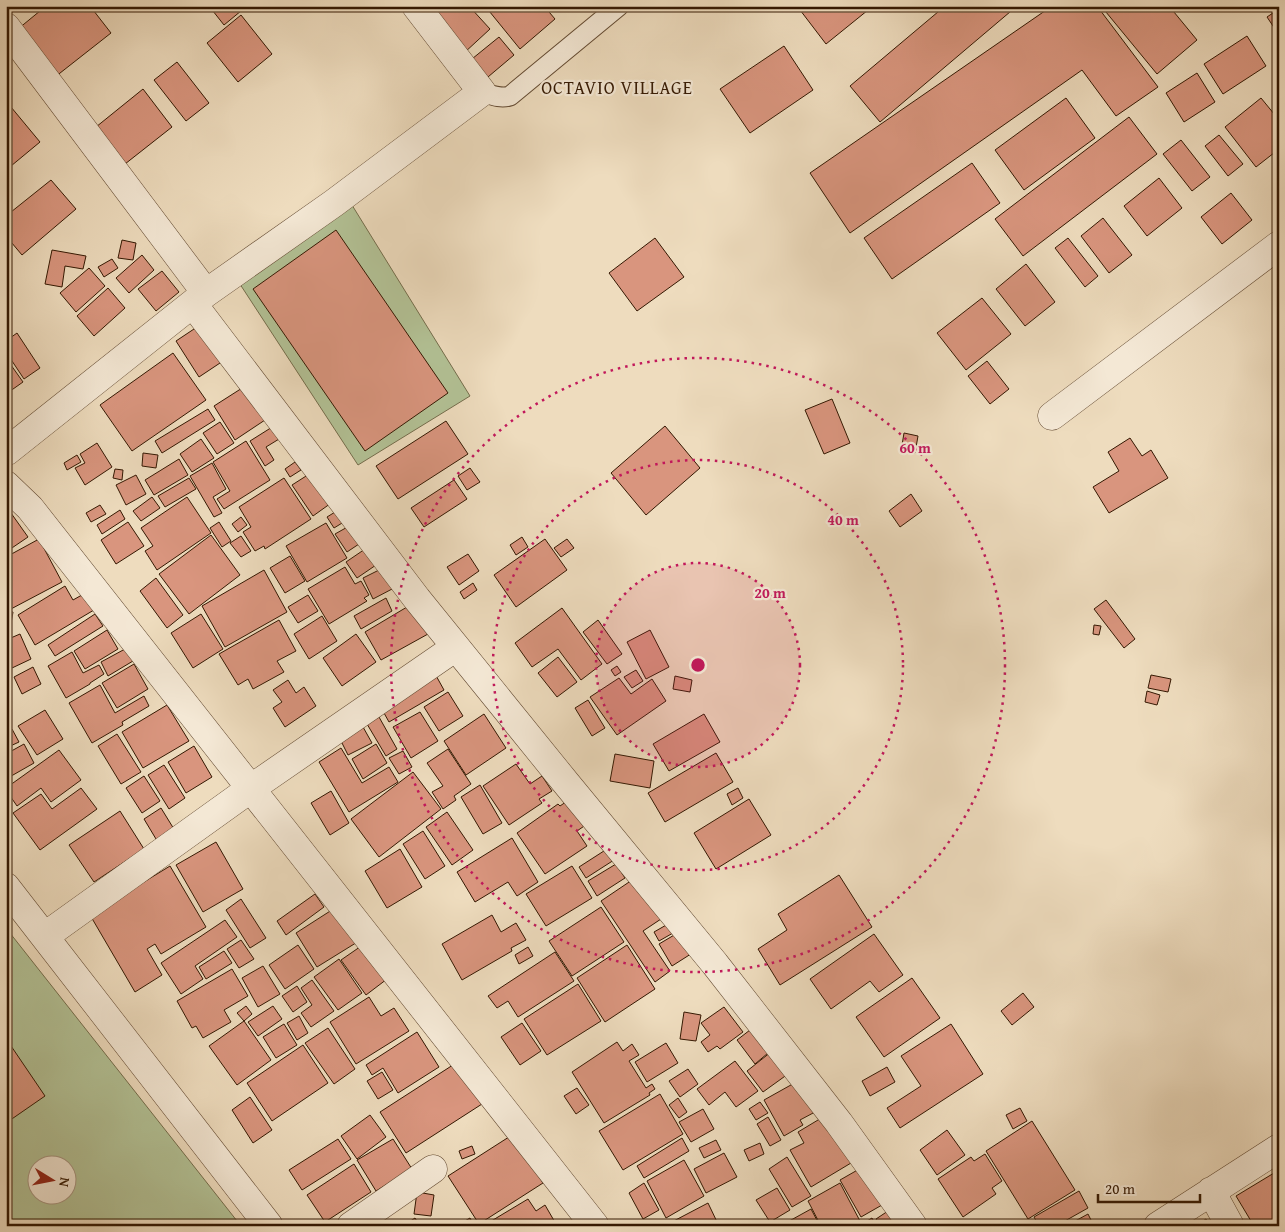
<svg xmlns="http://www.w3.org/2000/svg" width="1285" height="1232" viewBox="0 0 1285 1232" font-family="'Gentium Book Plus',serif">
<rect width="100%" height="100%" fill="#eedcbe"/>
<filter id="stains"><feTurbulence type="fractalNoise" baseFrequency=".004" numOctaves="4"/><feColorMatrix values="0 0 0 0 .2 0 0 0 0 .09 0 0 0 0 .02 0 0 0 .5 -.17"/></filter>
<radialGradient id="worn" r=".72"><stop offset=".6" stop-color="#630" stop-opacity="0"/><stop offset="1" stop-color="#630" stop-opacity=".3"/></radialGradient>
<path fill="#b3c296" stroke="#746d4c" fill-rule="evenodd" d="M347,197L470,396L358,465L234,275Z
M6,928L241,1226H6ZM38,1164H68V1194H38Z"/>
<path fill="#d9957e" stroke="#341802" d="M46,6H90L111,33L55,77L18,29Z
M209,6H247L224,25Z
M437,6H469L490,29L464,53L428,14Z
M485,6H544L555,19L520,49Z
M797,6H873L826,44Z
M945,6H1017L880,122L850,86Z
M1052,6H1097L1158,87L1116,116L1082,70L850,233L810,173Z
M1101,6H1169L1197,40L1157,74Z
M1279,9V35L1267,17Z
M241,15L272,54L238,82L207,43Z
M1247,36L1266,66L1223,94L1204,64Z
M499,37L514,55L482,82L467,63Z
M784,46L813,90L750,133L720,89Z
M177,62L209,103L186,121L154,80Z
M1197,73L1215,102L1184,122L1166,93Z
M143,89L172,127L125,164L96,127Z
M1066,98L1095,138L1024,190L995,150Z
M1261,98L1279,120V149L1256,167L1225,127Z
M6,101L40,142L11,166L6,160Z
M1129,117L1157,154L1023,256L995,219Z
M1219,135L1243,164L1228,176L1205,146Z
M1181,140L1210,177L1192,191L1163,154Z
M972,163L1000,203L892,279L864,238Z
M1159,178L1182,208L1147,236L1124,206Z
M51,180L76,209L22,255L6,236V216Z
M1231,193L1252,220L1222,244L1201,217Z
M1103,218L1132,255L1109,273L1081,236Z
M336,230L448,393L365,451L253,289Z
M655,238L684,277L637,311L609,273Z
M1068,238L1098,276L1085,287L1055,248Z
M122,240L136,243L133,260L118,258Z
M52,250L86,256L83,269L65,266L62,287L45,284Z
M142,255L154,270L129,293L116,278Z
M112,259L118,268L104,277L98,267Z
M1026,264L1055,302L1025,326L996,289Z
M89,268L105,286L76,312L60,293Z
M162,271L179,292L156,311L138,289Z
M108,288L125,308L94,336L77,316Z
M982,298L1011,334L966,370L937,333Z
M200,325L223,361L199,377L176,341Z
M17,333L40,368L24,379L6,352V341Z
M173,353L206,400L132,451L100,405Z
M6,358L23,382L6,394Z
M987,361L1009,389L990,404L968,376Z
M250,383L271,416L235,440L214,406Z
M832,399L850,443L824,454L805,410Z
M208,409L215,420L162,453L155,441Z
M446,421L468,454L398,499L376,466Z
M220,422L234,443L217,454L203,433Z
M277,424L284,436L266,447L274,460L265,466L250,441Z
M665,426L700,468L646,515L611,473Z
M904,433L918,436L915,453L901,451Z
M1130,438L1142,456L1151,450L1168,478L1109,513L1093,487L1119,471L1108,452Z
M201,439L214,458L192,472L180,454Z
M246,441L270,480L224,509L217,499L230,491L213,462Z
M97,443L112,467L85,485L75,468L85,463L80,454Z
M143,453L158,455L156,468L142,466Z
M77,455L81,462L67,470L64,463Z
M179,459L188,475L154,495L145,480Z
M295,462L301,470L290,477L285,469Z
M212,463L226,489L213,497L222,513L214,517L190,476Z
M470,468L480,482L467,490L458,476Z
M115,469L123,470L122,480L113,478Z
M314,471L334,501L313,516L292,485Z
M136,475L146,494L126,505L116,485Z
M189,478L196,489L165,507L158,496Z
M284,478L311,519L265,549L264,546L255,551L243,532L251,527L239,507Z
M454,480L467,499L424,527L411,508Z
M911,494L922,511L900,527L889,511Z
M152,497L160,508L141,521L133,511Z
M187,497L211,533L157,570L145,551L153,546L141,528Z
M100,505L106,514L91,522L86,513Z
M6,506L28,537L6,552Z
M340,509L347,520L334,528L327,517Z
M120,510L125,519L102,534L97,525Z
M241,517L247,525L238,532L232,524Z
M128,522L144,546L116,564L101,540Z
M219,522L231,541L222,547L210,528Z
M326,523L347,558L307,582L286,546Z
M351,525L362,542L347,552L335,534Z
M211,535L240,575L189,614L159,574Z
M241,536L251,551L241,557L230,543Z
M522,537L528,547L516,555L510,545Z
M39,539L62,582L9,610L6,605V557Z
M545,539L567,570L516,607L494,575Z
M567,539L574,548L561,557L554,548Z
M368,547L379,563L357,578L346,562Z
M468,554L479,571L459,585L447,567Z
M290,556L305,581L285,593L270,568Z
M345,567L355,584L361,581L369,595L364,598L367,601L329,624L308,589Z
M383,568L394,588L373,599L363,578Z
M264,570L287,612L225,647L202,606Z
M156,578L183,615L167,628L140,591Z
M473,583L477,590L464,599L460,592Z
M65,586L73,600L89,591L99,607L35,645L18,615Z
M308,595L318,611L298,623L288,607Z
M386,598L392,611L361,629L354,616Z
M1106,600L1135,639L1124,648L1094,609Z
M412,604L428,634L381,660L365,632Z
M562,608L602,664L581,680L558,649L532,667L515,643Z
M6,611L13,612L9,635H6Z
M95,614L103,626L55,656L48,645Z
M201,614L223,649L193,668L171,633Z
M322,616L337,641L309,659L294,634Z
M279,620L296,651L277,661L284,672L253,689L248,679L238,685L219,654Z
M598,620L622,654L607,664L583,632Z
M1094,625L1101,626L1099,635L1093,634Z
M107,630L118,649L85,669L74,651Z
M650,630L669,667L646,679L627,642Z
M20,634L31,659L12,668L6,656V640Z
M356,634L376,662L342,686L323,658Z
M125,649L133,661L108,676L101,662Z
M72,652L83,673L99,665L104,674L90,683V684L66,698L48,666Z
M558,657L577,682L557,697L538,673Z
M134,664L148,689L117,708L102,683Z
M617,666L621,672L615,676L611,670Z
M33,667L41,684L22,694L14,677Z
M636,670L643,681L632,688L624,677Z
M434,672L444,690L389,722L379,704Z
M1151,675L1171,679L1168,692L1148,688Z
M675,676L692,680L690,692L673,689Z
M619,678L631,694L652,679L666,701L617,735L590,697Z
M288,680L296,693L304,687L316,706L285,727L273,708L282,702L273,690Z
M100,685L115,713L144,696L149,706L122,722L123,725L92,743L69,703Z
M1147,691L1160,695L1157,705L1145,702Z
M448,692L463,716L439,731L424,707Z
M588,700L605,728L592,736L575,708Z
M167,705L189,741L143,768L122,732Z
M45,710L63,739L37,755L18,726Z
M420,712L438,741L411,758L393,727Z
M484,714L506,748L466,775L444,741Z
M704,714L720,742L669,771L653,744Z
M379,717L397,749L386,756L367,724Z
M363,727L372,743L348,755L340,739Z
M12,729L19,742L6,748V732Z
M117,734L141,772L121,784L98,746Z
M24,744L34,763L6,779V754Z
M376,744L387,763L363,779L352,759Z
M194,746L212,777L186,793L168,762Z
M341,748L362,783L389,767L398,782L349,812L319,762Z
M448,749L471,784L454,796L456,800L443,809L432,792L443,786L427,763Z
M59,750L81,780L51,802L41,788L17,806L6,790V788Z
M403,751L412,767L399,774L389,758Z
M716,753L733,782L665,822L648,793Z
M615,754L654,761L650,788L610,781Z
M516,764L530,784L542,776L552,791L539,799L542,803L509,825L483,786Z
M164,765L185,798L169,809L148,775Z
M413,772L441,809L379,857L351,819Z
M144,776L160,801L142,813L126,788Z
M480,785L502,823L483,834L461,797Z
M81,788L97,809L40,850L13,813L41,794L52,809Z
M738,788L743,798L732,805L727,794Z
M331,791L349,823L330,835L311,803Z
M573,797L590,822L577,831L587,846L545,874L517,833L558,804L560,806Z
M749,799L771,835L716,869L694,833Z
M161,808L177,834L159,844L144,819Z
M120,811L144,849L94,882L69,845Z
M447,812L473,850L452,865L426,827Z
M423,831L445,866L425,879L403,844Z
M512,838L538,882L517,896L508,882L475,902L457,872Z
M216,842L243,889L203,912L176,865Z
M400,849L422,887L387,908L365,871Z
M607,849L614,860L586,878L579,867Z
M616,864L625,878L597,896L588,881Z
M170,866L206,927L161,954L155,944L147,949L162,975L135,992L90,915Z
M572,866L592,898L546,926L526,894Z
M839,875L872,927L780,985L758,949L787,930L778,914Z
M638,876L664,917L643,931L670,971L655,982L601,901Z
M315,894L324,907L286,935L277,921Z
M241,899L266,938L250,948L226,910Z
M338,906L359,941L317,967L296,933Z
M601,907L624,942L572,976L549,941Z
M492,915L501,932L516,923L526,940L511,948L512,951L462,980L442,944Z
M225,920L237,937L195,966L203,979L181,994L161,963Z
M668,924L673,933L659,941L654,932Z
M681,931L694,952L672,966L659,944Z
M874,934L903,975L879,992L870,981L831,1009L810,979Z
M241,940L254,959L239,968L227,949Z
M367,942L391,976L366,995L341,960Z
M298,945L314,969L285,989L269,965Z
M627,945L655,989L605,1022L577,978Z
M528,947L533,956L519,964L515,955Z
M224,951L232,963L206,979L199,967Z
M555,952L574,981L518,1017L508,1001L497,1008L488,996Z
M339,959L362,993L338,1010L314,977Z
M263,966L280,994L258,1007L242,978Z
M232,969L248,996L224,1010L231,1022L203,1038L196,1026L192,1028L177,1001Z
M912,978L940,1018L884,1057L856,1017Z
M312,980L334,1011L311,1027L301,1013L312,1005L301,988Z
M578,984L601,1021L547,1055L524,1019Z
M297,986L307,1002L293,1012L282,996Z
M1023,993L1034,1007L1012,1025L1001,1011Z
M369,997L381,1016L394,1008L409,1031L356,1064L330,1022Z
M246,1006L252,1014L244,1021L237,1013Z
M273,1006L282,1019L258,1036L248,1022Z
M724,1007L743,1032L720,1049L717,1046L708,1052L701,1042L710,1035L701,1023Z
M684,1012L701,1015L696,1041L680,1039Z
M299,1016L308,1033L297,1040L287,1023Z
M244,1021L271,1060L237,1085L209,1046Z
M522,1023L541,1051L520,1065L501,1037Z
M284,1024L297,1045L276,1058L263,1037Z
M951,1024L983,1074L900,1128L887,1108L921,1086L901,1056Z
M328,1028L355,1069L334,1084L305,1043Z
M750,1030L768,1053L755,1064L737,1040Z
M417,1032L439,1067L398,1093L383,1068L372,1075L366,1065Z
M7,1040L45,1096L6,1123V1041Z
M617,1042L623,1051L632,1044L639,1055L629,1061L646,1088L652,1084L655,1089L649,1093L650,1095L604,1123L572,1072Z
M666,1043L678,1063L647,1082L635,1062Z
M303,1045L328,1083L272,1121L247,1083Z
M771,1052L788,1074L763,1092L747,1071Z
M735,1061L758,1091L736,1107L725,1092L709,1105L697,1089Z
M456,1063L482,1104L406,1153L380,1112Z
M887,1067L895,1082L870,1096L862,1081Z
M688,1069L698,1084L680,1097L669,1081Z
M382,1072L393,1090L378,1099L367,1081Z
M798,1081L815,1112L800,1120L803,1125L784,1136L764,1100Z
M577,1088L589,1105L576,1114L564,1096Z
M660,1094L683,1134L623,1170L599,1131Z
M250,1097L272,1130L253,1143L232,1110Z
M678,1098L687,1112L679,1118L669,1105Z
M760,1102L768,1113L756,1120L749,1109Z
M1020,1108L1027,1121L1013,1129L1006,1115Z
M703,1109L714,1129L691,1142L679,1122Z
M370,1115L386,1137L357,1159L341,1136Z
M768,1117L781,1140L770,1146L757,1124Z
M823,1117L851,1163L811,1187L790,1150L804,1143L798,1132Z
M1032,1121L1075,1190L1028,1219L986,1151Z
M947,1130L965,1155L937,1175L920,1150Z
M512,1135L543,1183L479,1224L448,1176Z
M682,1138L689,1151L644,1178L637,1166Z
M338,1139L351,1159L302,1190L289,1170Z
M393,1139L412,1169L376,1191L357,1160Z
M716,1140L721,1150L704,1158L699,1148Z
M760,1143L764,1154L749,1161L744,1150Z
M472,1146L475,1154L462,1159L459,1151Z
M724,1153L737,1177L706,1193L694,1169Z
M985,1154L1002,1181L992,1188L996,1194L963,1217L938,1179L971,1157L974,1161Z
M787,1157L811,1196L792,1207L769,1169Z
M684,1160L704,1196L666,1218L647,1181Z
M354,1164L371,1192L325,1222L307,1195Z
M861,1168L882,1205L861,1217L840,1180Z
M1279,1170V1226H1254L1236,1196Z
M644,1183L659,1210L643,1219L629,1193Z
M840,1183L860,1221L852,1226H821L808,1201Z
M777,1188L790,1210L770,1222L756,1200Z
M1079,1191L1088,1208L1056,1226H1039L1034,1217Z
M417,1192L434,1195L431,1216L414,1214Z
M528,1199L536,1211L545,1205L556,1224L552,1226H483Z
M708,1203L719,1226H668V1224Z
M811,1209L820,1226H782V1225Z
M888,1211L897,1226H881L876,1219Z
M1088,1214L1094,1226H1066Z
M415,1218L420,1226H403Z
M470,1218L474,1226H465L463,1222Z
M872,1218L876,1226H859Z
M1206,1219L1210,1226H1195Z"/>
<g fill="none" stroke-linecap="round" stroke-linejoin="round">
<defs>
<path id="lane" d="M482,92C492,95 500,99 510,96L619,6"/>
<path id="street" d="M6,27L206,293
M193,304L417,599L566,783L715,964L839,1123L913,1226
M1052,416L1279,245
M6,452L206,293L334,203L482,92L416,6
M6,485L30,508L595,1226
M6,887L269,1226
M45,936L250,789L456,647
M1211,1191L1230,1226
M351,1226L433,1169
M1158,1226L1279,1148"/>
</defs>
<use href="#lane" stroke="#624931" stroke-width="21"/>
<use href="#street" stroke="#624931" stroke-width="29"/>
<use href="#lane" stroke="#f4e8d5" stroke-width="19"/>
<use href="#street" stroke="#f4e8d5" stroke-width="28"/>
</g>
<circle cx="698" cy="665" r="102" fill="#c2185b" fill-opacity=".12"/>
<g fill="none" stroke="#c2185b" stroke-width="2.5" stroke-dasharray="2.5 5">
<circle cx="698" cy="665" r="102"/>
<circle cx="698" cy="665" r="205"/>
<circle cx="698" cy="665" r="307"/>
</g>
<g text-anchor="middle" stroke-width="4.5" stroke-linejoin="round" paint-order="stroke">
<g font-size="18" letter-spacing="1" fill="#341802" stroke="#f4e8d5">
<text x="617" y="94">OCTAVIO VILLAGE</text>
</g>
</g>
<circle cx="698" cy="665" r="8" fill="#c2185b" stroke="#f4e8d5" stroke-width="2.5"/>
<g font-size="15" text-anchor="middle" font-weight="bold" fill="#c2185b" stroke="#f4e8d5" stroke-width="4.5" stroke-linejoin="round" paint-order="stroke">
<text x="915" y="453">60 m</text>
<text x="843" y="525">40 m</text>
<text x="770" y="598">20 m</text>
</g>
<rect width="1285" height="1232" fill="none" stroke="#eedcbe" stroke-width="25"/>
<rect x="8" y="8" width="1270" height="1217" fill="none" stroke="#341802" stroke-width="2.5"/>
<rect x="12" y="12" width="1260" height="1207" fill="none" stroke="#341802"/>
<g transform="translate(52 1180) rotate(100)"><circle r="24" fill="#f4e8d5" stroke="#a79581"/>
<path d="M0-4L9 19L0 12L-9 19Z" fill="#8f2418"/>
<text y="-8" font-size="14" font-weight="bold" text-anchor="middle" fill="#341802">N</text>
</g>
<path d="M1098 1194v8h102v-8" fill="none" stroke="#341802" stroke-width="2.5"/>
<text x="1105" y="1194" font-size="15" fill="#341802" stroke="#f4e8d5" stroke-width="4" paint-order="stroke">20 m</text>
<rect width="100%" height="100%" filter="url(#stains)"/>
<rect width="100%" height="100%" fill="url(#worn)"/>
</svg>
